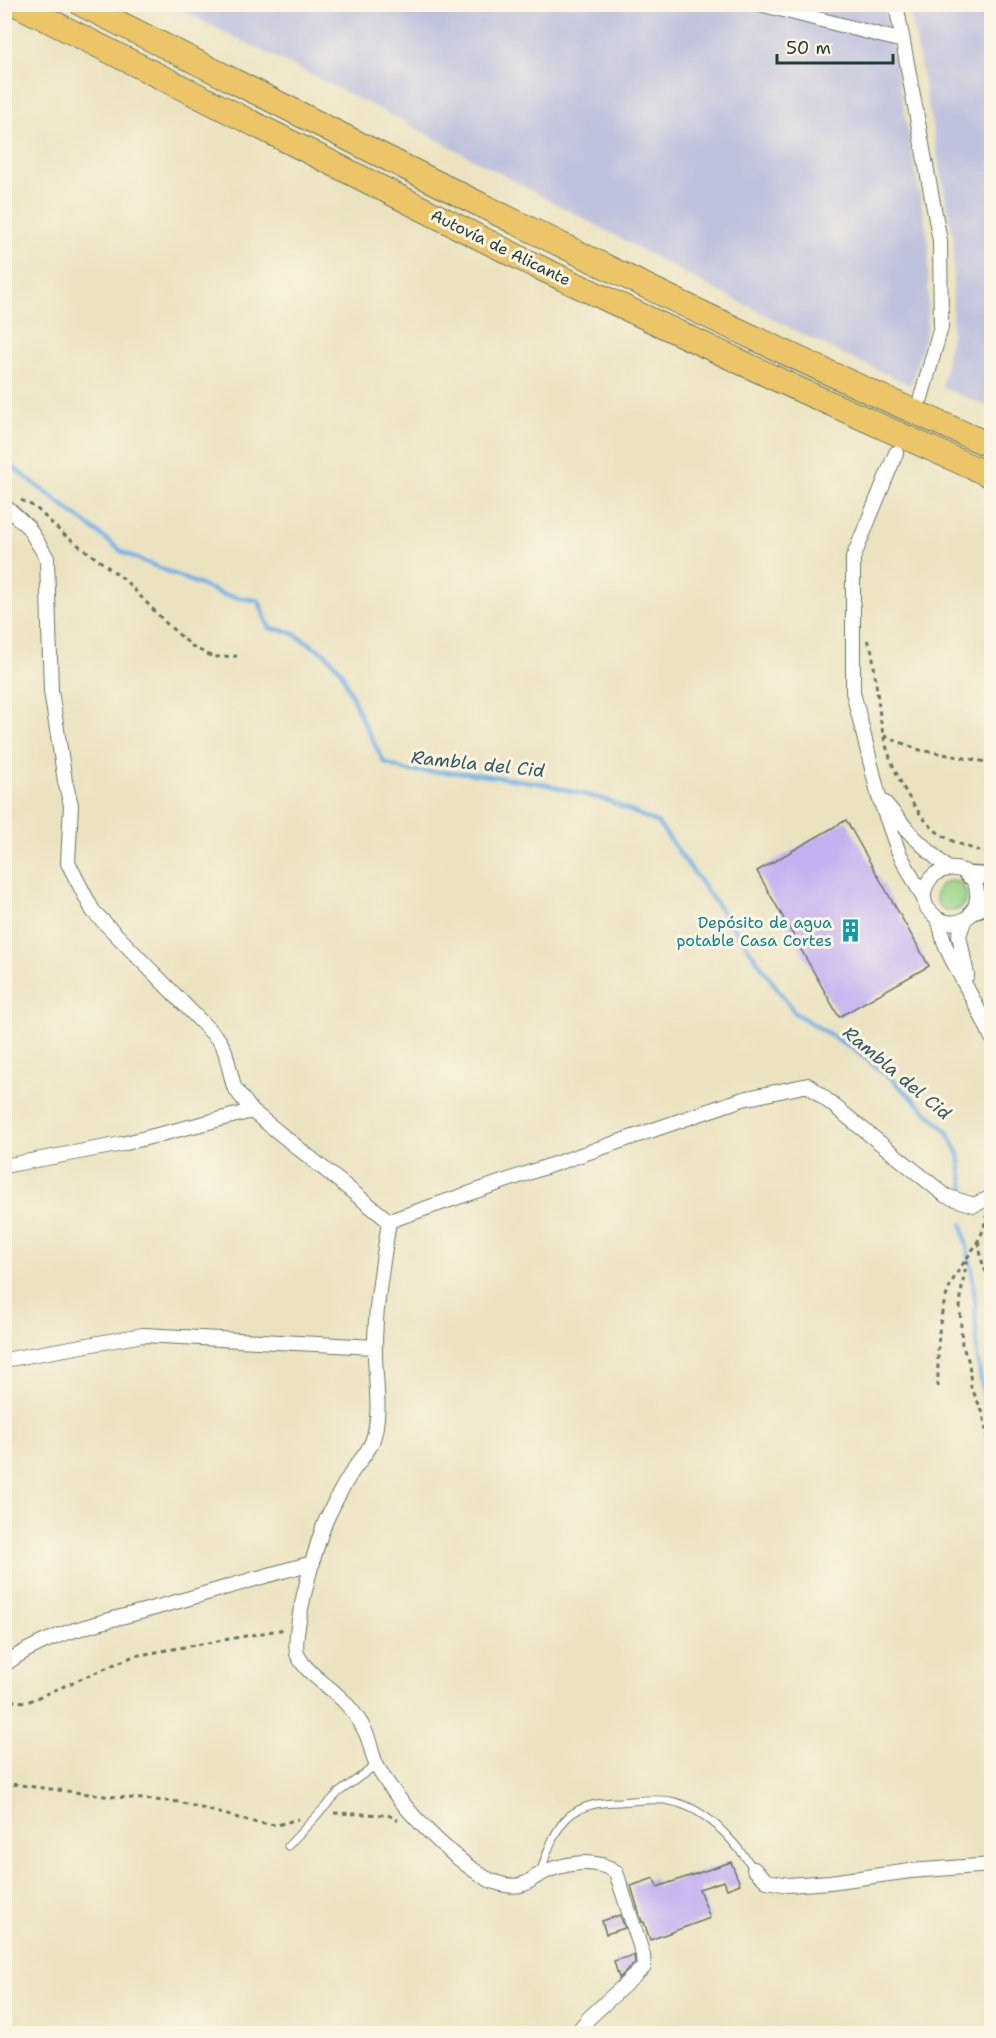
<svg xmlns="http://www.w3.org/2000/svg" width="996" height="2038" viewBox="0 0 996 2038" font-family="'Shantell Sans',sans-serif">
<rect width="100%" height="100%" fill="#fcf5e5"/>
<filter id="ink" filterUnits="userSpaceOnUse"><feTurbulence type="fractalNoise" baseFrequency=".0167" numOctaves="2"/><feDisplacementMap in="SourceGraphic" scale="12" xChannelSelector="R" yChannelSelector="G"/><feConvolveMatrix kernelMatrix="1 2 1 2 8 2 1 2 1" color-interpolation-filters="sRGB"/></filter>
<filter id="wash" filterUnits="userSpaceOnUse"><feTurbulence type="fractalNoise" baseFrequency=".008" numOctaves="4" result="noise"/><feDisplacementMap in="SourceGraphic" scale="24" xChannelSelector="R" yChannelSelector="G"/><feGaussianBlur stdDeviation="1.35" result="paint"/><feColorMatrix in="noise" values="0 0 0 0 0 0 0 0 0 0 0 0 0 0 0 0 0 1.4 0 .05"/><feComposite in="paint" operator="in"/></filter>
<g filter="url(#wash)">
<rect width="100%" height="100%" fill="#ebe3c0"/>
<path fill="#bfc2dd" d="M170,5H884L929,244L927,328L911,385L842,354L720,292L397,118Z
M909,5H991V408L942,387L952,329L954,241Z"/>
<path fill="#99d387" stroke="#5c885e" stroke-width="1.5" d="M936 896a15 15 0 1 1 30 0a15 15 0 1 1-30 0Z"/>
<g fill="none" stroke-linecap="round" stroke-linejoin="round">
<path stroke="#74b2e7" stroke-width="4.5" d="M4,460L124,553L224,595L259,601L269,628L291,632L327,655L341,671L363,722L384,762L407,771L467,773L539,783L606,800L658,823L795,1013L853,1049L893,1080L946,1130L959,1154L964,1190
M962,1224L972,1270L975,1304L977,1355L992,1449"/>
</g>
<g id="blocks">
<path fill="#c4b1f1" d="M846,820L929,966L839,1017L757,871Z
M731,1862L740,1884L727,1889L724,1881L699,1889L710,1918L650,1940L644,1922H642L631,1886L654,1878L657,1887Z
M620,1915L625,1928L606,1934L602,1921Z
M634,1955L635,1963L619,1978L614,1961Z"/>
</g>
</g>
<g filter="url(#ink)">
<use href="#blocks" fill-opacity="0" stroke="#667765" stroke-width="1.5"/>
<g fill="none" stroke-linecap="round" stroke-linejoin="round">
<defs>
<path id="service" d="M288,1846L338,1793L376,1765
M540,1874C546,1855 552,1835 565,1820C578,1805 601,1802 620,1802C636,1801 654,1798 670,1801C707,1808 733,1840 754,1869"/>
<path id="minor" d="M760,4L903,41
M896,4L940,241L941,327L921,398
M896,453L853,558V692L879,797L899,853L924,899
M4,505L28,527L47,558L51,691L65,781L71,805L68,863L93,911L219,1040L225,1051L234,1087L252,1111L389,1221
M885,803L911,834L948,869
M937,919C985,939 991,865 949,869C931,871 919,889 926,906C929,912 935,915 938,920C942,928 942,939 946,947C960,977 978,1007 992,1038
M965,919L959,935L967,975
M4,1166L122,1144L252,1111
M4,1360L143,1335L375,1347
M4,1665C48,1631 107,1622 158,1607C210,1593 261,1576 313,1563
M754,1869L767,1881L788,1885L830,1882L910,1871L992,1865
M576,2034L589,2018L644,1967L643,1955L616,1872C595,1857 561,1863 539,1875C534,1877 529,1883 523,1884C511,1889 491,1882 481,1875C445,1852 399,1805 378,1768C372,1757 371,1744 366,1733C359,1718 346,1702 333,1691C320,1680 306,1671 298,1656C289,1639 318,1535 328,1516C335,1501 343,1486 352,1472C358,1463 368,1452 372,1442C383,1412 374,1378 375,1347C375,1306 383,1263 389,1221L743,1099L808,1085L946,1196L974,1205L992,1197"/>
<path id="tertiary" d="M968,875L992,876
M973,911L992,903"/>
<path id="motorway" d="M16,4L534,265L798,389L992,476
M81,4C382,155 682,311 992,446"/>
</defs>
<use href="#service" stroke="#667765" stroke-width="9"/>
<use href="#minor" stroke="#667765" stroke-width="16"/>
<use href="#tertiary" stroke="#667765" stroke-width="19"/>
<use href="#motorway" stroke="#667765" stroke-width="26"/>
<path stroke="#667765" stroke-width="3" stroke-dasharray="4.5 4.5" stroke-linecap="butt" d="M21,500L35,507L62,533L124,579L167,624L193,647L213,657L237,656
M867,640L872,651C876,678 878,707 883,734C890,765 911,810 936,831C950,842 974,850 992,854
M884,736L920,750L992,763
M979,1242C981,1255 981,1269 992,1279
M967,1260L962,1287L960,1308L962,1345L969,1362L971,1387L983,1413L992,1468
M938,1387C938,1350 936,1316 952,1282C963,1259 984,1242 986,1216
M4,1694L14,1701L27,1702L134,1656L285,1629
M4,1783L105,1796L179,1802L257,1823L277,1825L298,1819
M334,1813L388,1815L398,1820"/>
<use href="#service" stroke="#fff" stroke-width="7"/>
<use href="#minor" stroke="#fff" stroke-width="14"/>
<use href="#tertiary" stroke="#fff" stroke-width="16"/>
<use href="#motorway" stroke="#edc569" stroke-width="24"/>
</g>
</g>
<defs>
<symbol id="building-bare" viewBox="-9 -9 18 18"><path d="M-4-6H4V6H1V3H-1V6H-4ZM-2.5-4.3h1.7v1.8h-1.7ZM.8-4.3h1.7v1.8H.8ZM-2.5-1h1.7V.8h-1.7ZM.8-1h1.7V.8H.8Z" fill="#0f9aa8" stroke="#fcf5e5" stroke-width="2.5" paint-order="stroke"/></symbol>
</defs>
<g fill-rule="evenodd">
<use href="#building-bare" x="834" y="914" width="33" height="33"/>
</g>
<g text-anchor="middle" stroke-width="6" stroke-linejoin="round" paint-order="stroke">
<g font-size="16" fill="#1f3d34" stroke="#fcf5e5">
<text transform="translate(501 247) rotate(26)" y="6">Autovía de Alicante</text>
</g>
<g font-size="16" fill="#0d838f" stroke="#fcf5e5" text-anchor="end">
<text x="832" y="928">Depósito de agua<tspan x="832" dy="18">potable Casa Cortes</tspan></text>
</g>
<g font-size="18" font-style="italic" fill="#345a61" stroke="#fcf5e5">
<text transform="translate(478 764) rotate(6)" y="6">Rambla del Cid</text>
<text transform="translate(897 1073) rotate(40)" y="6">Rambla del Cid</text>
</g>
</g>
<rect width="996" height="2038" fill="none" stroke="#fcf5e5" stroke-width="24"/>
<path d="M777 54v9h116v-9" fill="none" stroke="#1f3d34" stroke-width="3"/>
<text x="786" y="54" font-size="18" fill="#1f3d34" stroke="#fcf5e5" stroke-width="4.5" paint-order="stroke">50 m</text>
</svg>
